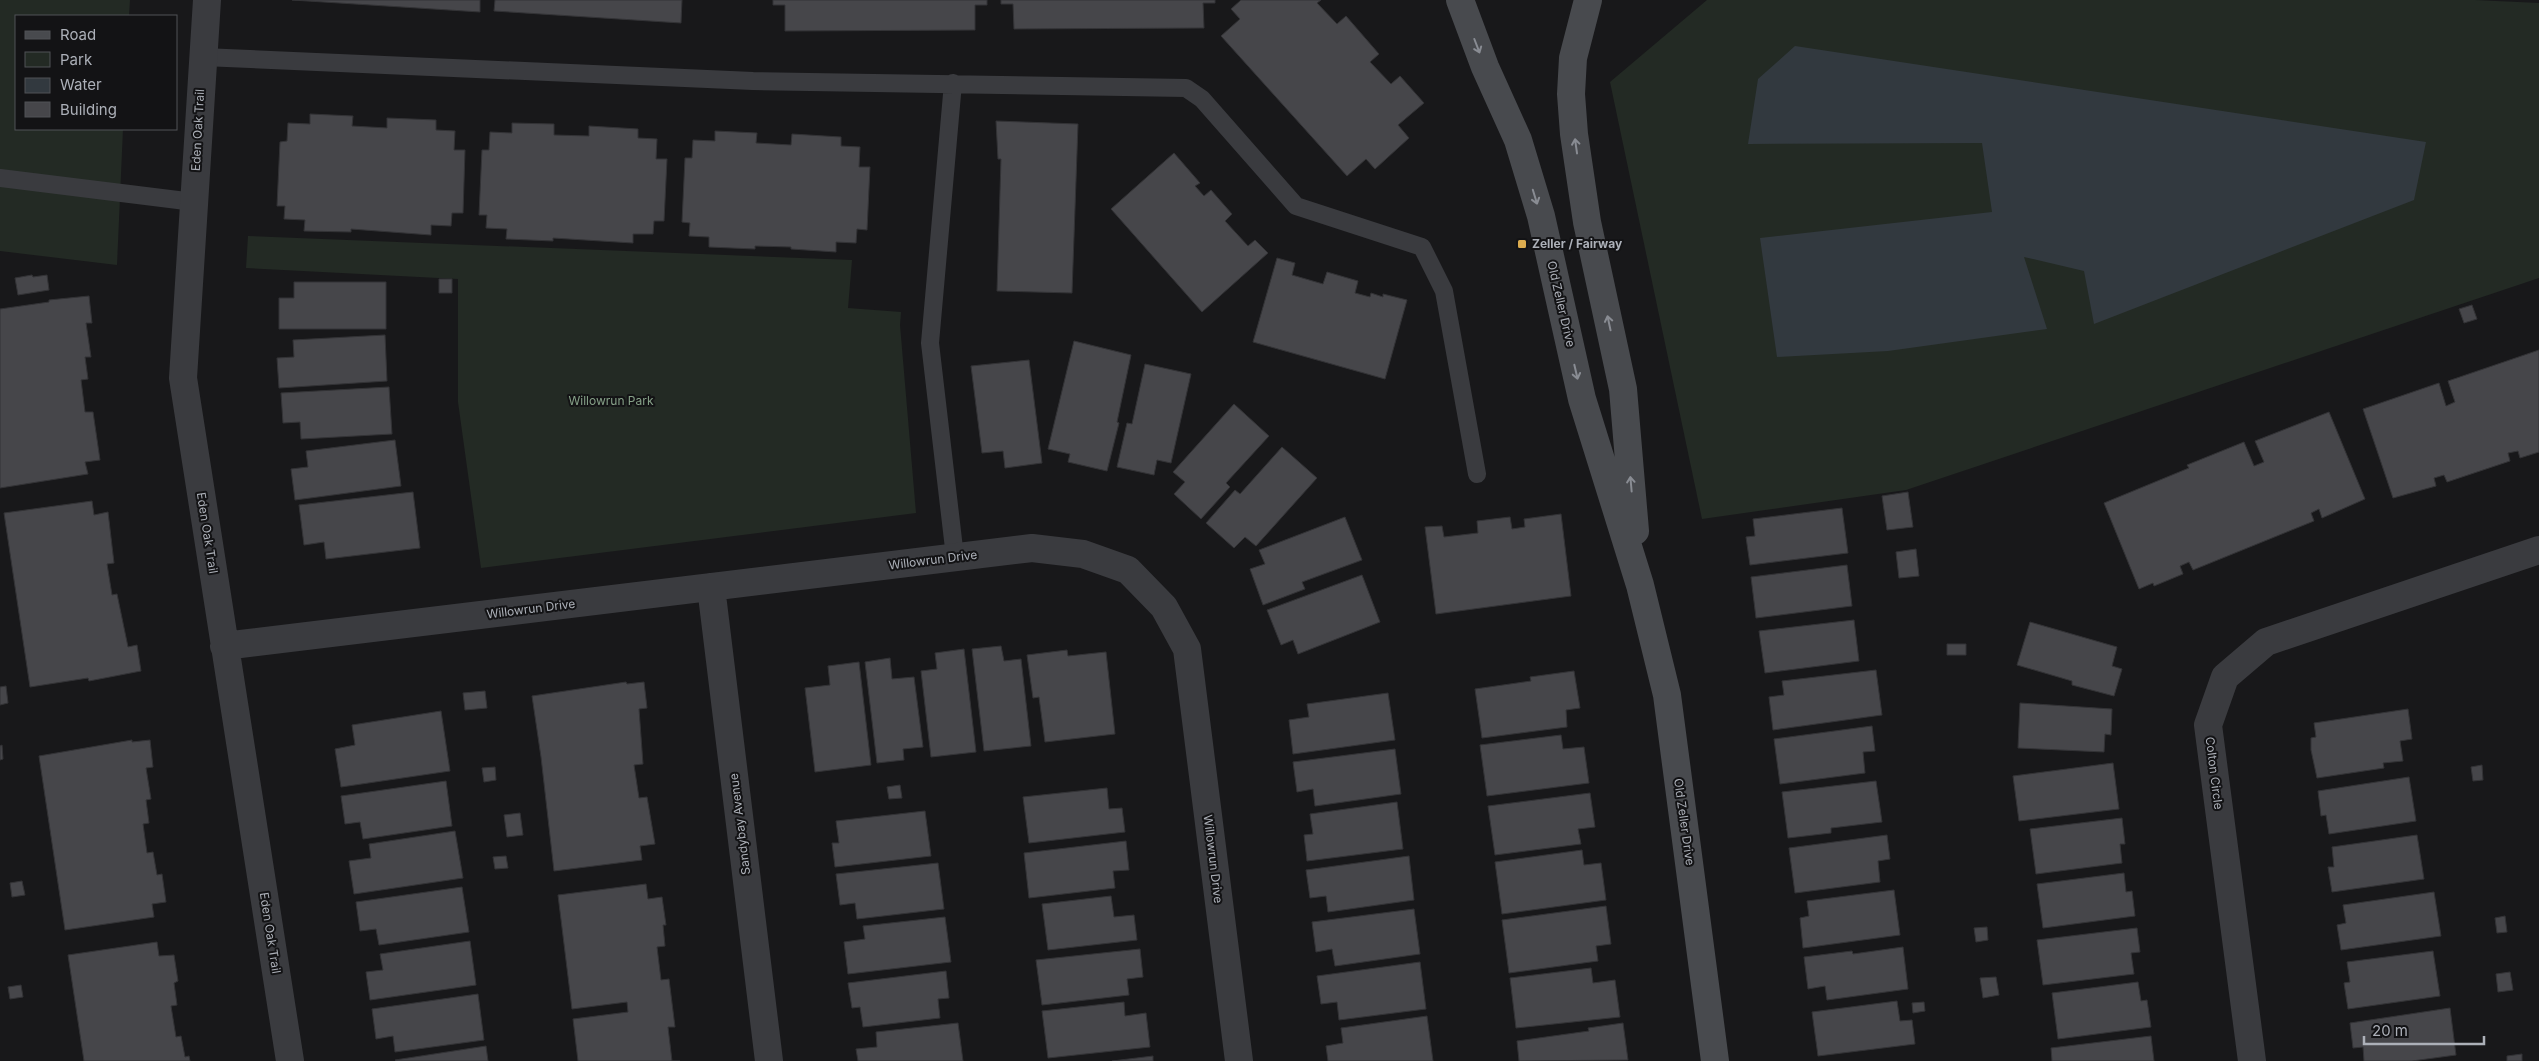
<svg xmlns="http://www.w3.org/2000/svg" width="2539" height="1061" viewBox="0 0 2539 1061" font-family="Inter,sans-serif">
<rect width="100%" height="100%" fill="#18181a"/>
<path fill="#232a24" d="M0,0H130L129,16H16V129H123L117,265L0,251Z
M1707,0H2475L2539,3V278L1906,490L1702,519L1610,82Z
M248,236L852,260L848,308L901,312L900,325L916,513L481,568L458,402V279L246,268Z"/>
<path fill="#32393f" d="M1795,46L2426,142L2414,200L2094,324L2084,271L2024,257L2047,329L1888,351L1777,357L1760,238L1992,212L1982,143L1748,144L1758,79Z"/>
<path fill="#46464a" stroke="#333336" d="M292,0H480V12Z
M495,0H682L681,23L494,11Z
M773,0H987V5H975V30L785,31V5H773Z
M1001,0H1215V3H1203L1204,28L1014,29L1013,4H1001Z
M1241,0H1321L1317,3L1337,24L1346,16L1379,54L1370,62L1391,84L1400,76L1424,103L1398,125L1409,138L1375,169L1366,159L1347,176L1221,36L1240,19L1231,9Z
M310,114L353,116L352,126L387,128V118L436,120V130L455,131L454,150H465L463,213H452L451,226L431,225V235L351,229V232L304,231L305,220L284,219L285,206H277L280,142L287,141L288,123L310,124Z
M996,121L1078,124L1072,293L997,291L1001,159H998Z
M512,123L554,124V135L589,136V126L638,129V138L657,139L656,159H667L664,221H654L653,234H633V243L553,238V241L506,239L507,229L486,228L487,215H479L482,150H489L490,132L512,133Z
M715,131L757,133L756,143L791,145L792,134L841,137V146L860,147L859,167H870L867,230L857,229L856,243L836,242V252L791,249V247L755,246V249L709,247V237L689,236L690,223L682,222L685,158H692L693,140L715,141Z
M1174,153L1200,183L1195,186L1204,196L1211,190L1232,214L1225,221L1248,246L1255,240L1268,253L1202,312L1111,209Z
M1277,258L1295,263L1292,275L1323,284L1327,272L1358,281L1355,293L1370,297L1371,293L1383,297V294L1407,300L1385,379L1253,342Z
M32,275L33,277L47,275L49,290L18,295L15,278Z
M439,279H452V293H439Z
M294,282H386V329H279V298H294Z
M89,296L92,323H86L91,357H85L88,379L81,380L85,412H93L100,460L85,462L88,474L0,488V309L49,302V300Z
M2472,305L2477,319L2464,323L2459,309Z
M385,335L387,381L279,388L277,358L294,357L293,340Z
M1074,341L1131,355L1117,422L1119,423L1107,471L1068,462L1070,454L1048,449Z
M2539,350V452L2520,458L2518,451L2508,453L2510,461L2447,482L2444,475L2434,478L2436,486L2393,498L2363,409L2439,383L2446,406L2455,402L2448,381Z
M1029,360L1042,463L1005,468L1003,451L982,453L971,366Z
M1145,364L1191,374L1171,463L1157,460L1154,475L1117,467L1127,423L1132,424Z
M389,387L392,434L301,439L300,422L283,423L281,393Z
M1234,404L1269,436L1226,483L1230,487L1201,519L1174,494L1185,482L1173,472Z
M2329,412L2365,499L2322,518L2319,509L2311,513L2314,521L2193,570L2189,562L2180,566L2183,574L2154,586L2153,583L2139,589L2104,503L2189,468L2187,465L2244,442L2254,466L2264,462L2255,441Z
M395,440L401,486L295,500L291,469L308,467L306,451Z
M1282,447L1317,478L1256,546L1245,537L1234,548L1206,523L1235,490L1240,494Z
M413,492L420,548L326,559L324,542L304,545L299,505Z
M1908,492L1913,527L1887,530L1882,496Z
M92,501L94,515L108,512L114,563L107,564L112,595L117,594L128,647L137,645L141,671L89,681L88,678L30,687L4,513Z
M1842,508L1848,553L1750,565L1746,537L1755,536L1753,519Z
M1561,514L1571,596L1436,614L1425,527L1442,526L1444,537L1478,533L1477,521L1510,517L1512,529L1525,527L1524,519Z
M1345,517L1362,560L1302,582L1305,589L1263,605L1250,569L1265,564L1259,550Z
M1916,549L1919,576L1899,578L1896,552Z
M1847,565L1852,606L1756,618L1751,577Z
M1362,575L1380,622L1298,654L1293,640L1281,645L1267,610Z
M1854,620L1859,661L1765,673L1759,631Z
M2030,622L2117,647L2112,666L2122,669L2114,696L2072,685V681L2017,665Z
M1947,644H1966V655H1947Z
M1001,646L1004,661L1021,659L1031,746L984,751L972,649Z
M964,649L976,752L931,757L921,671L937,669L935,653Z
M1067,650L1068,656L1106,652L1115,734L1045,742L1039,697L1033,698L1027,655Z
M890,658L892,679L914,677L923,747L903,749L904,760L877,763L865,662Z
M859,662L871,765L815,772L805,688L830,685L828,666Z
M1876,670L1882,715L1773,730L1769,697L1784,695L1782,681Z
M1574,671L1580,708L1566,710L1567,727L1482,738L1475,689L1531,681L1530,677Z
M626,682L627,684L644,682L647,708L639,709L643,764L634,765L639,798L647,797L655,844L640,846L642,860L554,871L541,757L532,696Z
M6,686L8,703L0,705V687Z
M485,691L487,708L465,710L463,693Z
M1388,693L1395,740L1293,754L1289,720L1309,717L1307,704Z
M2020,703L2112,709L2111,735L2105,734L2104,752L2018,748Z
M2408,709L2412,739L2400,741L2403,761L2383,763L2384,768L2317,778L2311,750V738L2316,737L2314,723Z
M441,711L450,771L341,787L335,749L355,745L352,725Z
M1872,726L1875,751L1863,752L1865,773L1780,784L1774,739Z
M1561,735L1563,749L1584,747L1589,783L1487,796L1480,745Z
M132,740V742L150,740L153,767L146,768L151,799L146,800L149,823L143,824L147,853L153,852L157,875L162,874L166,902L152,904L154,917L65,930L39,756Z
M2,745L3,759L0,760V746Z
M1395,749L1401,794L1315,806L1313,789L1297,792L1293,762Z
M2113,763L2119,809L2019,821L2013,776Z
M2482,765L2483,780L2473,781L2471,767Z
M495,767L496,780L484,782L482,768Z
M2409,777L2416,821L2329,834L2326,815L2321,816L2318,791Z
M446,781L452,826L363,839L360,822L345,824L341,796Z
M1876,781L1882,822L1831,828V833L1788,838L1782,792Z
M900,785L902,798L889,799L887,787Z
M1107,788L1109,809L1122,808L1125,832L1029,843L1023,797Z
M1590,793L1595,827L1578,829L1581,844L1495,855L1488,806Z
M1397,802L1403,849L1307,861L1304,835L1313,834L1310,814Z
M925,811L931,856L835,867L832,843H839L836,821Z
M520,813L523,835L507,837L504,815Z
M2122,818L2125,844H2120L2122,863L2036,874L2030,829Z
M455,831L463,878L354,894L349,861L371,858L369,844Z
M1887,835L1890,859L1878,861L1880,882L1795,893L1789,848Z
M2417,835L2424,879L2332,892L2328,867H2334L2332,847Z
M1126,841L1129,870L1113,871L1115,888L1029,898L1024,853Z
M1582,850L1584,865L1601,863L1606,900L1502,914L1495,862Z
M506,856L508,868L495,869L493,857Z
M1409,856L1414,900L1328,912L1326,896L1310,898L1306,870Z
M938,863L944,909L857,919L855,903L840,905L836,874Z
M2124,873L2126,892L2132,891L2135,916L2043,928L2037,884Z
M22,881L25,895L12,897L10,883Z
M646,884L648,899L662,897L666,925H663L665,946L657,947L661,980L669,979L675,1027H668L672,1061H680H578L573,1019L628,1012L627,1002L572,1009L558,895Z
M462,887L469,932L379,945L376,929L360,931L356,902Z
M1894,890L1900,935L1803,948L1800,918L1809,916L1807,901Z
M2434,892L2441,936L2341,950L2337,925L2346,923L2343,905Z
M1111,896L1114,917L1134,915L1137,940L1048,950L1042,904Z
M1606,906L1611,944L1596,946L1598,961L1509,973L1502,920Z
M1414,909L1420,954L1335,966L1332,949L1316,952L1312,922Z
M2505,916L2507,932L2497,933L2495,918Z
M945,917L951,962L848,974L844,942L865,939L863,926Z
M1987,927L1988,940L1976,942L1974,928Z
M2137,928L2140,952L2131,953L2134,974L2043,985L2037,940Z
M470,941L476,985L370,1000L366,972L383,970L380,954Z
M157,942L159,956L174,955L178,981L174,983L177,1005L171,1006L176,1037L181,1036L185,1057L189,1056L190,1061H84L68,955Z
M1903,947L1908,989L1827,1000L1825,986L1808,989L1804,957L1852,951L1853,954Z
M1140,949L1143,977L1127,979L1129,995L1042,1005L1036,960Z
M2433,951L2440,996L2348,1009L2344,983L2350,982L2347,962Z
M1420,962L1426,1009L1339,1020L1337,1002L1321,1004L1317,976Z
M1591,968L1593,983L1615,980L1620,1017L1516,1028L1510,978Z
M946,971L949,998L938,999L940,1018L863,1027L860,1007L852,1008L848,983Z
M2510,972L2513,990L2498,992L2496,974Z
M1996,977L1999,995L1983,998L1980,978Z
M2138,982L2141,1001L2147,1000L2151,1027L2058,1039L2052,993Z
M21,985L23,997L10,999L8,987Z
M478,994L484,1040L395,1052L393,1036L376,1039L372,1009Z
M1897,1001L1900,1021L1912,1020L1915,1044L1818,1056L1812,1012Z
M1124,1002L1125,1016L1146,1013L1150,1047L1048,1058L1042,1011Z
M1924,1002L1925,1011L1913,1013L1912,1003Z
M2450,1008L2456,1055L2412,1061H2364L2363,1047L2353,1048L2350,1023Z
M1427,1016L1433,1061H1328L1326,1046L1343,1043L1341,1028Z
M958,1023L963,1061H858L856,1049L877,1047L876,1032Z
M1623,1023L1628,1060L1519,1061L1517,1041L1589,1031L1588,1028Z
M2151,1036L2154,1061H2052L2051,1048Z
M486,1046L488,1061H396L395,1060Z
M2522,1054V1061H2507V1056Z
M1153,1056V1061H1112Z"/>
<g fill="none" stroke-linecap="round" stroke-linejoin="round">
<path stroke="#3a3b3f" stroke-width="18" d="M203,57L753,81L1186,88L1202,99L1296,206L1422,247L1444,291L1477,474
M953,83L930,343L955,557
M0,178L194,202"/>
<path stroke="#3a3b3f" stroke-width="28" d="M207,0L183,378L290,1061
M711,587L769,1061
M224,646L1032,548L1083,554L1128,570L1164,607L1187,649L1239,1061
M2252,1061L2208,725L2225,677L2266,642L2539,550"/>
<path stroke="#484a4e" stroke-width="28" d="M1460,0L1485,67L1518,140L1541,216L1582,399L1640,585L1667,695L1715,1061
M1588,0L1573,58L1571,94L1574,134L1587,222L1623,389L1635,531"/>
</g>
<defs><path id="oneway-shaft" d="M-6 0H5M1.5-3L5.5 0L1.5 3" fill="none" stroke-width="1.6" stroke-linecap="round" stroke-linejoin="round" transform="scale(1.25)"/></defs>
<g stroke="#898c93">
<use href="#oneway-shaft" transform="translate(1477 46) rotate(69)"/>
<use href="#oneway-shaft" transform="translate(1576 146) rotate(-98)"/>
<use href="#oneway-shaft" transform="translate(1535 197) rotate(73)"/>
<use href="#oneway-shaft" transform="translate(1609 323) rotate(-102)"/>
<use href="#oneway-shaft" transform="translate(1576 372) rotate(77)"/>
<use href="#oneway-shaft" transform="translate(1631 484) rotate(-95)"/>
</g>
<rect fill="#dcac4f" stroke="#131315" stroke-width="2" x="1517" y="239" width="10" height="10" rx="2.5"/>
<g text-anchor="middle" stroke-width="4" stroke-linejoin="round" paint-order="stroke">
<g font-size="12" fill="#acb0b8" stroke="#131315">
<text transform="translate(198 130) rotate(-87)" y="4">Eden Oak Trail</text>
<text transform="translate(1561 304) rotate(77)" y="4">Old Zeller Drive</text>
<text transform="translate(207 533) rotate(81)" y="4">Eden Oak Trail</text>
<text transform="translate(933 560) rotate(-7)" y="4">Willowrun Drive</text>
<text transform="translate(531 609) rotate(-7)" y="4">Willowrun Drive</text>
<text transform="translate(2214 773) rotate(83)" y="4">Colton Circle</text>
<text transform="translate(1684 822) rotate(82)" y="4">Old Zeller Drive</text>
<text transform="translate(740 824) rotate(-97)" y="4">Sandybay Avenue</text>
<text transform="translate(1213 859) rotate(83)" y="4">Willowrun Drive</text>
<text transform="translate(270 933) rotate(81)" y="4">Eden Oak Trail</text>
</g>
<g font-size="12" font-weight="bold" fill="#acb0b8" stroke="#131315" text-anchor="start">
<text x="1532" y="248">Zeller / Fairway</text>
</g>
<g font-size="12" fill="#86a188" stroke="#131315">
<text x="611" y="405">Willowrun Park</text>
</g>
</g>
<rect x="15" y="15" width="162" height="115" fill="#131315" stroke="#505256"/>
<rect x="25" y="31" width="25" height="8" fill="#484a4e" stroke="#505256"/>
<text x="60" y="40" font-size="15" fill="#acb0b8">Road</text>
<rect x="25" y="52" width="25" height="15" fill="#232a24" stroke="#505256"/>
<text x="60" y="65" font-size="15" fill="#acb0b8">Park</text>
<rect x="25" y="78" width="25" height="15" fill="#32393f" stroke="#505256"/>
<text x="60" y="90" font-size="15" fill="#acb0b8">Water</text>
<rect x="25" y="102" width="25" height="15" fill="#46464a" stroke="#505256"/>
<text x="60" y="115" font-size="15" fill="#acb0b8">Building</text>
<path d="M2364 1036v8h120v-8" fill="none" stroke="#acb0b8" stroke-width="2.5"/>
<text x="2372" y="1036" font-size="15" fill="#acb0b8" stroke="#131315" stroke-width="4" paint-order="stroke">20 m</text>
</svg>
